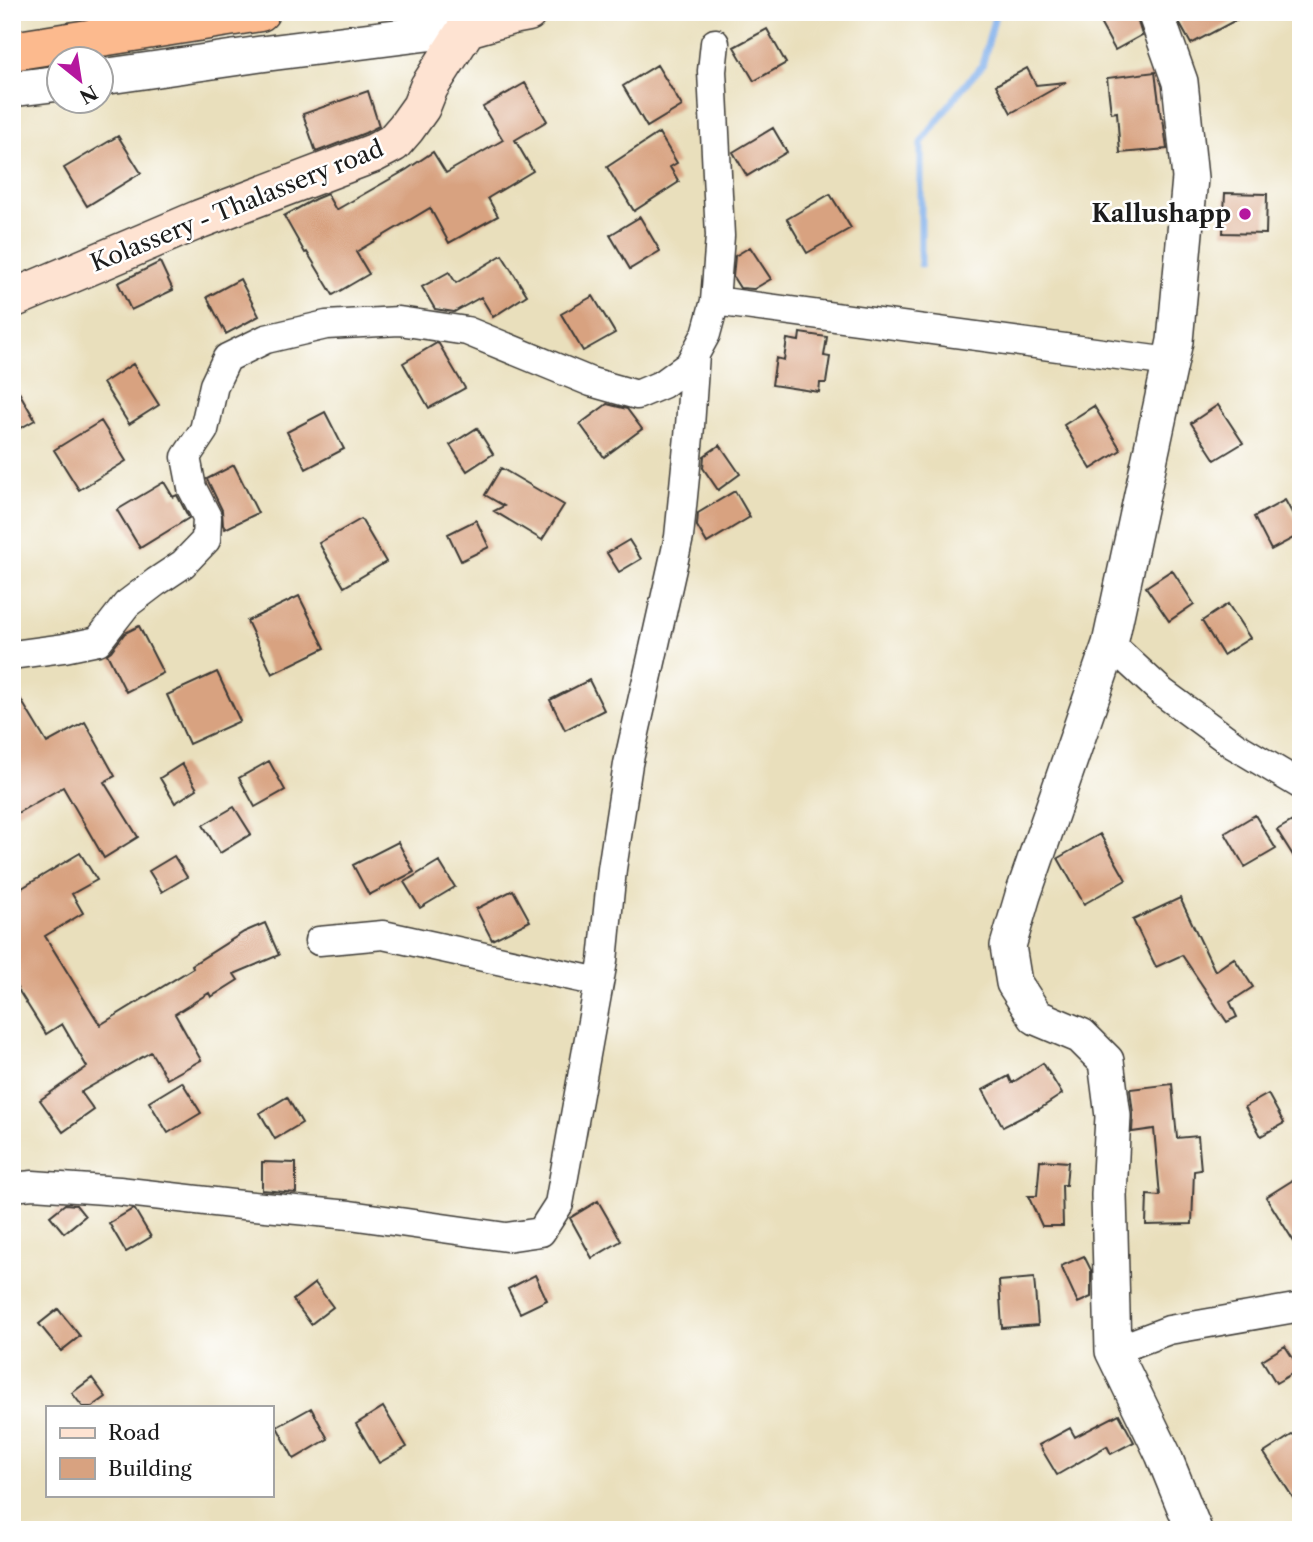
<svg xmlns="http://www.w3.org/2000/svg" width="1313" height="1542" viewBox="0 0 1313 1542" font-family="'Libre Caslon Text',serif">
<rect width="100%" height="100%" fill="#fff"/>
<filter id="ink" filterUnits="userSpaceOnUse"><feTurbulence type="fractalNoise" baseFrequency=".0143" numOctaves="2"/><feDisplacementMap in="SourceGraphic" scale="14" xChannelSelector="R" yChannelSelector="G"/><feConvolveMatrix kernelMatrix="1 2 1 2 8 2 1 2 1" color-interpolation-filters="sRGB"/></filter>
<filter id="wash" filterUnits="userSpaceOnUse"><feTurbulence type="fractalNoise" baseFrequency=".00686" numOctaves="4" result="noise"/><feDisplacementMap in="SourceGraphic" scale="28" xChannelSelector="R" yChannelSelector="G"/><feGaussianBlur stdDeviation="1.57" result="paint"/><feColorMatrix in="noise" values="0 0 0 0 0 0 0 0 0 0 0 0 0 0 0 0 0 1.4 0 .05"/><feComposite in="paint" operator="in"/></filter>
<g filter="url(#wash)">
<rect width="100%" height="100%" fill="#e9dfbc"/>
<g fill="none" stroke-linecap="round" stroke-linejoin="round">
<path stroke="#81b0eb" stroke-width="7" d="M921,264V143L962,88L982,66L996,12"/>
</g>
<g id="blocks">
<path fill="#d8a280" d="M1094,12H1135L1142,35L1115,50Z
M1176,12H1251L1191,44L1181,26Z
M767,29L786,63L754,81L734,47Z
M657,65L682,106L647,127L623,86Z
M1027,68L1036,85L1066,82L1011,113L996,85Z
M1155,72L1161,118H1163L1167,149L1120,153L1117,112L1111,113L1107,78Z
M525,83L547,121L515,140L533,171L488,198L498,216L449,243L430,208L356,252L369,274L333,295L307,252L305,253L284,216L315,199L327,194L336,210L406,170L433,152L446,173L503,140L483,107Z
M368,91L379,126L365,133L316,152L303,114Z
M773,128L787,152L747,176L733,152Z
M659,133L677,163L670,167L679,182L634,211L607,167Z
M118,136L141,173L87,206L64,168Z
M1225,193L1267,194L1266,234L1223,233Z
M830,194L851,228L807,253L787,219Z
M640,217L660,251L630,269L610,235Z
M750,247L771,279L754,289L740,288L733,277L735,256Z
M502,255L527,295L493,317L481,297L454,312L435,309L422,287L449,272L456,283Z
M160,262L173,290L131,310L118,283Z
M240,279L259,316L226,334L207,297Z
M593,296L615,333L583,351L561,314Z
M800,333L827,337L824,356L830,357L826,383H820L819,392L772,385L776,358L784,360L787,339L799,341Z
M437,343L439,344L465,388L429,408L403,363Z
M133,364L159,405L129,424L103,383Z
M12,380L35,420L12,433Z
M607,404L627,409L642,429L604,457L580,424Z
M1218,405L1243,443L1215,460L1191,423Z
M1094,406L1121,450L1091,469L1064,425Z
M325,412L344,449L306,469L287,432Z
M101,421L126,461L79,490L54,450Z
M477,428L493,454L467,471L450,445Z
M720,445L740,474L718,490L703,468L704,456Z
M234,465L258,513L225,529L223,525L222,510L207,479Z
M501,468L564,505L542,540L494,511L504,506L485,495Z
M164,482L173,497L177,495L189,518L140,548L117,510Z
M735,491L750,517L707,543L697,526L698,513Z
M1285,500L1301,529V534L1271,550L1254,517Z
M361,519L386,562L344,587L319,543Z
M476,520L489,547L461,561L448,534Z
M629,540L641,559L619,572L607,553Z
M1172,570L1194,604L1169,621L1146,587Z
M299,596L325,648L272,674L247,621Z
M1228,604L1250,638L1223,655L1202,621Z
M139,626L163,673L126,692L107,654L111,651L125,633Z
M217,672L240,721L189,744L167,695Z
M589,680L604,710L565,730L550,700Z
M12,685L47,743L85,722L115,776L104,782L138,837L104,858L63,787L12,816Z
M269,761L285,790L255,807L239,778Z
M182,764L197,789L175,803L160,778Z
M234,807L251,834L220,853L203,825Z
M1255,815L1276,849L1245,867L1225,833Z
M1301,816V868L1277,830Z
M1100,834L1126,880L1084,904L1058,858Z
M398,842L414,872L369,895L353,865Z
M80,853L97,880L72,894L83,913L45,936L100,1025L193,968L192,965L244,932L265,923L279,955L234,974L238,980L211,997L209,993L175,1014L201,1060L167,1079L151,1052L81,1092L94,1110L63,1132L40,1100L87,1067L62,1024L46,1034L12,980V894Z
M174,856L187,877L162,892L149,871Z
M439,861L455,887L420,908L404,882Z
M513,890L530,921L492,940L476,909Z
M1180,898L1215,971L1234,958L1253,987L1230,1002L1237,1017L1227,1022L1182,955L1156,967L1133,920Z
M1043,1063L1062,1094L1038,1110V1109L1003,1127L983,1090L1009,1076L1012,1083Z
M182,1082L201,1113L168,1133L149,1102Z
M1172,1084L1177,1138L1198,1136L1201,1170L1194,1171L1192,1224L1146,1225L1147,1195L1160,1196L1154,1129L1132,1132L1133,1114L1130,1089Z
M1268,1094L1284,1123L1261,1136L1245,1107Z
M287,1097L302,1123L275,1139L260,1113Z
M1040,1160L1068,1162L1066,1185H1062L1063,1226H1042L1028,1196H1037Z
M262,1162L296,1163V1193L262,1190Z
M1301,1175V1253L1266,1197Z
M598,1201L621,1241L592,1258L570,1218Z
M65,1204L76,1205L85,1216L64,1233L50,1216Z
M133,1209L135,1210L151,1237L126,1252L109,1223Z
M1084,1256L1091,1270V1297L1078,1303L1061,1266Z
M535,1275L547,1300L520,1313L508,1289Z
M1034,1278L1038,1325L1002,1328L999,1281Z
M315,1283L333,1307L311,1324L293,1300Z
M58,1309L80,1336L61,1351L39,1324Z
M1285,1346L1300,1369L1276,1383L1262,1360Z
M92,1378L106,1397L92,1407H83L72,1393Z
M383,1407L407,1447L379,1463L356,1424Z
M311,1408L328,1439L294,1459L277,1427Z
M1119,1414L1134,1442L1111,1454L1107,1446L1057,1475L1039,1445L1070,1428L1075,1437Z
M1301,1429V1510L1264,1453Z"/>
</g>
</g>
<g filter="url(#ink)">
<use href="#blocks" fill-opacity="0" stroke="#3b3934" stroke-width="2"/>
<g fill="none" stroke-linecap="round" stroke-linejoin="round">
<defs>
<path id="minor" d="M715,301L1170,362
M1110,644L1162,692L1234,745L1301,785
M12,655L64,648L98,641L127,604L156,582L183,564L206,540L207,517L192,488L186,457L204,430L214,385L227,358L266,339L326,325L399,321L467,331L591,382L637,395L663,384L689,365L706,334L715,301L720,236L712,71L715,43
M319,941L383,935L599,982
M12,1187L33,1185L119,1191L232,1204L350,1215L506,1237L541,1232L559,1204L603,961L612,869L628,764L679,537L690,426L695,354
M1113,1351L1169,1330L1301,1307"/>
<path id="tertiary" d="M1155,12L1180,82L1190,178L1175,341L1110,644L1023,895L1008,946L1014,983L1036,1017L1081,1036L1106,1061L1113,1116L1109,1195L1113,1351L1163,1454L1194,1530
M102,77L261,54L467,28
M12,89L60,83"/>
<path id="secondary" d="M12,299L200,219L374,153L393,143L406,128L421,107L429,87L467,28L512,15L528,12"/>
<path id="trunk" d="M12,51L260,12"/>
</defs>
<use href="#minor" stroke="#3b3934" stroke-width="31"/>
<use href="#tertiary" stroke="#3b3934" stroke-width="38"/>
<use href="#secondary" stroke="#3b3934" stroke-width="41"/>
<use href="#trunk" stroke="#3b3934" stroke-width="41"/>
<use href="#minor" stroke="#fff" stroke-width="28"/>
<use href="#tertiary" stroke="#fff" stroke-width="35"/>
<use href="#secondary" stroke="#fee3d2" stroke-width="38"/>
<use href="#trunk" stroke="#fcba8e" stroke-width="38"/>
</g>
</g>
<circle fill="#b5179e" stroke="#fff" stroke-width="2.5" cx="1245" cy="214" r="7"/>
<g text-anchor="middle" stroke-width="5" stroke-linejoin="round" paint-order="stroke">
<g font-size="24" fill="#1c1c1c" stroke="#fff">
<text transform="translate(237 206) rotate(-22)" y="8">Kolassery - Thalassery road</text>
</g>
<g font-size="24" font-weight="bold" fill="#1c1c1c" stroke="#fff" text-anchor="end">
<text x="1231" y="222">Kallushapp</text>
</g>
</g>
<rect width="1313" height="1542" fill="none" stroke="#fff" stroke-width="42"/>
<rect x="46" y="1406" width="228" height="91" fill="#ffffff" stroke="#a4a4a4" stroke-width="2"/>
<rect x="60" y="1428" width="35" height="10" fill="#fee3d2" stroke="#a4a4a4" stroke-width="2"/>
<text x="108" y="1440" font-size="21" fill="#1c1c1c">Road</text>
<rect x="60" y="1458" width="35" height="21" fill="#d8a280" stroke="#a4a4a4" stroke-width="2"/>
<text x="108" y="1476" font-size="21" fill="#1c1c1c">Building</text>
<g transform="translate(80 80) rotate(150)"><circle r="33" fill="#ffffff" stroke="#a4a4a4" stroke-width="2"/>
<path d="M0-5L12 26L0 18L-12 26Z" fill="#b5179e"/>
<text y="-10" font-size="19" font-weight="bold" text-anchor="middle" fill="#1c1c1c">N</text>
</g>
</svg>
